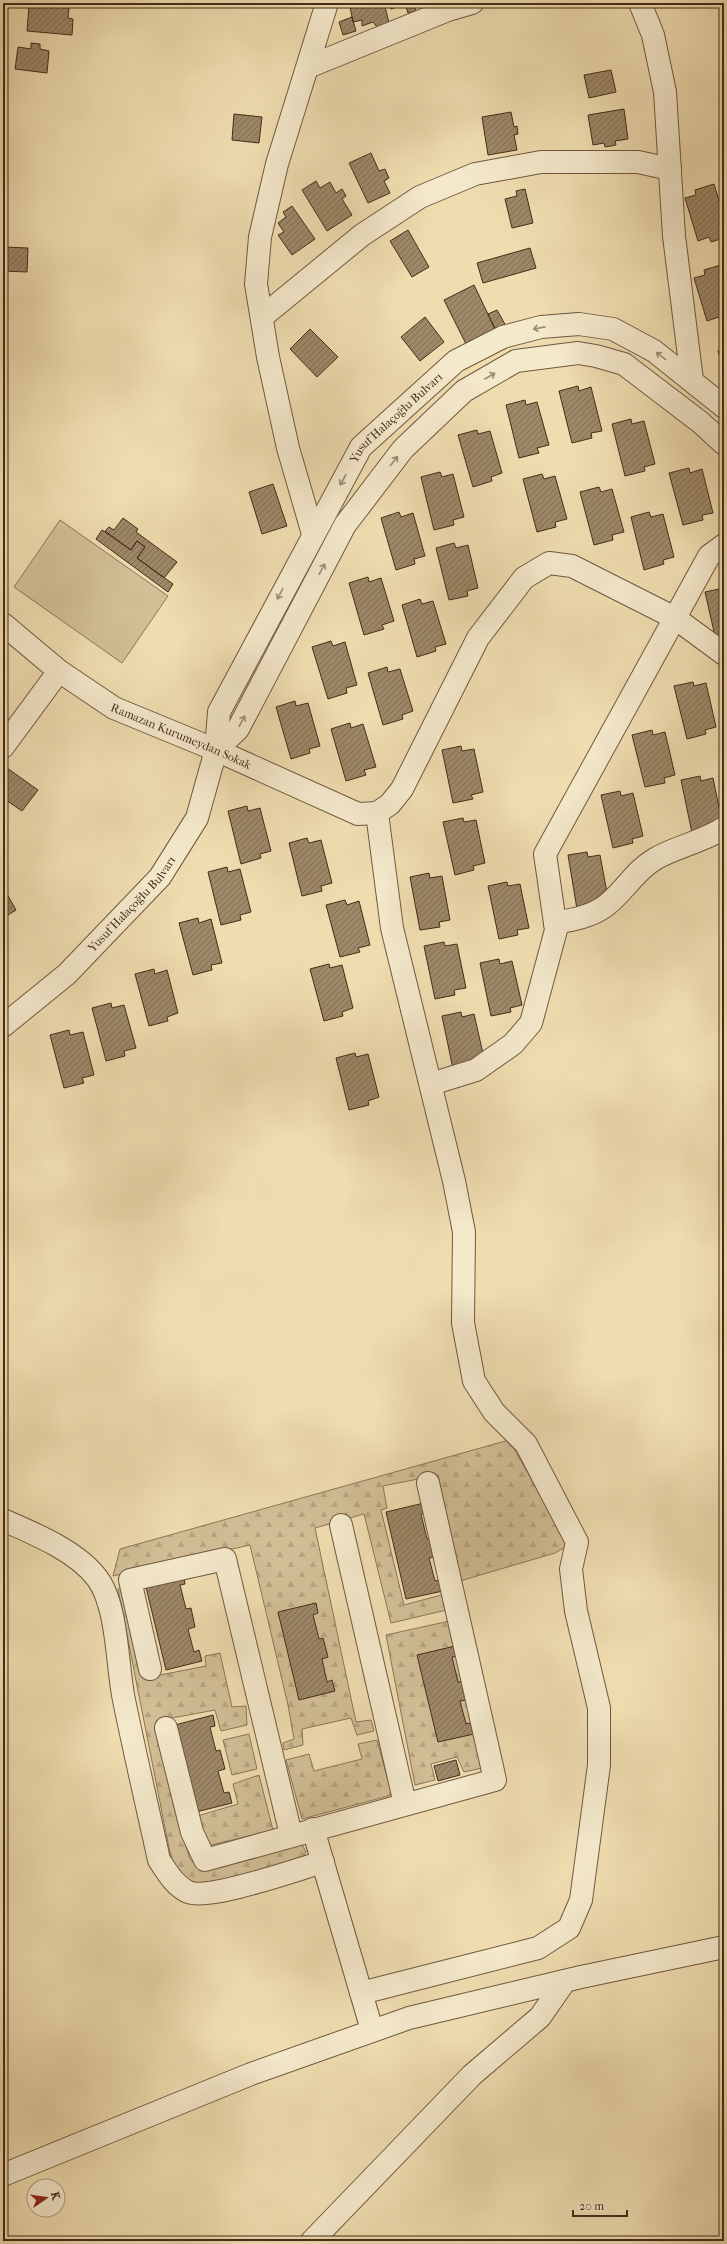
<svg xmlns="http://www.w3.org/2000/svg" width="727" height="2244" viewBox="0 0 727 2244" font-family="'IM FELL French Canon',serif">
<defs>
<pattern id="forest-firs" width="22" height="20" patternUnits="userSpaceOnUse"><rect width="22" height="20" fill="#d2bf96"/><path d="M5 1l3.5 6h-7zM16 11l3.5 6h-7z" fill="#b6a481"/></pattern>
<pattern id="building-hatch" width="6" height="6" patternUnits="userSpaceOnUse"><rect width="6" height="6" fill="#9d8868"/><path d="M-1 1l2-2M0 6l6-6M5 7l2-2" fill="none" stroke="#826f55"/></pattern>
</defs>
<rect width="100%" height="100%" fill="#efddb0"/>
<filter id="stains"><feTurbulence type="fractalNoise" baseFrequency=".005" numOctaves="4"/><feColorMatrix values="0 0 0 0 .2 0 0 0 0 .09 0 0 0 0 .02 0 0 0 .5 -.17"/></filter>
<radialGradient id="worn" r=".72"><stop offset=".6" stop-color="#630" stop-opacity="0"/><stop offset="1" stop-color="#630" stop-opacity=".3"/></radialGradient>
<path fill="url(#forest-firs)" stroke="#8b7658" d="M509,1440L569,1545L555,1553L460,1581L438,1475L383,1486L387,1508L381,1510L404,1605L445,1594L451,1609L391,1623L364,1514L315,1528L356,1722L371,1720L374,1731L357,1735L351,1718L302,1729L303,1745L284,1750L283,1743L294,1739L288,1705L250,1545L113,1576L120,1549Z
M125,1586L145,1678L206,1666L205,1656L220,1653L232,1707L246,1706L247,1725L221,1731L215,1710L156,1721L175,1811L190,1859L200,1870L298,1845L303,1846L306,1852L303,1857L211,1887L186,1881L172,1863L118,1589Z
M454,1620L487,1767L464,1772L457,1757L431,1764L435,1780L415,1785L386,1635Z
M249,1734L257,1769L232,1775L223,1740Z
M377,1740L392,1795L302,1819L286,1760L309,1754L314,1771L362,1759L358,1744Z
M259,1775L273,1830L203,1847L194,1817L238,1804L233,1784Z"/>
<path fill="#d2bf96" stroke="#8b7658" d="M60,520L168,596L122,663L14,587Z"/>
<path fill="url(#building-hatch)" stroke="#442c19" d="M47,3H57V7L69,8L68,18L73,19L72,35L27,31L29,5L47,7Z
M352,3H384L389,23L377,27L373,22L362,26V20L353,22L350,7Z
M390,3H410L391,9Z
M414,3L416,11L408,13L405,4Z
M352,17L356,31L343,35L339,22Z
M31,43L40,44V49L49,51L47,73L15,69L18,47L31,49Z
M611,70L616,92L589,98L584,75Z
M624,109L628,139L615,141L616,145L605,147L604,143L593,145L588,115Z
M511,112L514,127L517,126L518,134L514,135L517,150L488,155L482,117Z
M234,114L262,117L259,143L232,140Z
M371,153L379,171L385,169L389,178L384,181L390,193L368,203L349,163Z
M316,181L320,188L330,182L336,193L342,189L346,196L342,199L352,215L327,231L302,190Z
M714,184L724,218V238L711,242L709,237L698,241L685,198L696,195L695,190Z
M525,189L533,223L512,228L505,199L517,196L516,191Z
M292,206L315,239L292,255L278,235L284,232L278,223L286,217L283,212Z
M408,230L429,267L412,277L390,241Z
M3,247L28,248L27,272L3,271Z
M530,248L536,268L483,283L477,263Z
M724,264V321L720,322L719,317L707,321L694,278L705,275L704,270Z
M474,285L496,331L467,346L444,300Z
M3,292L5,293L3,313Z
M497,310L506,326L496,331L488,314Z
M425,317L444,342L420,361L401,337Z
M310,329L338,357L317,377L290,349Z
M724,349V371L718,351Z
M578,386L579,391L591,387L602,431L591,433L592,438L572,443L559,391Z
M525,400L526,405L537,402L549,445L537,448L539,453L519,458L506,405Z
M631,419L632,424L644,421L655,464L644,467L645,471L625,476L612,424Z
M477,430L478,434L490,431L502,473L491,477L492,481L473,487L458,435Z
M689,468L690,473L702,469L713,513L702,515L703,520L683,525L669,473Z
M440,472L442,477L453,474L464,517L453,520L454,525L434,530L421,477Z
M542,474L544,479L555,476L567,519L555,522L556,527L537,532L523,479Z
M273,484L287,526L262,534L249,492Z
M599,487L601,492L612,489L624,532L612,535L613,540L594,545L580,492Z
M399,512L401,517L413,513L425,556L414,559L415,564L396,570L381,518Z
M649,512L651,517L663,514L674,557L663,560L664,564L644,570L631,517Z
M123,518L138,529L136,532L177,562L164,578L137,558L145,547L137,541L131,550L105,531L109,527L114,530Z
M102,530L131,550L137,541L145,547L137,558L173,584L168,592L96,539Z
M454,543L456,548L468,545L478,588L467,591L468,596L449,600L436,548Z
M368,577L369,582L381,578L394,621L382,625L384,629L364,635L349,583Z
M724,588V644L717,645L705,592Z
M420,599L422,604L433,601L446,644L435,647L436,651L417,657L402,605Z
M331,641L333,646L345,642L357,685L346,688L347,693L328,699L312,647Z
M387,667L388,672L400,669L413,711L402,715L403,719L383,725L368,673Z
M693,682L694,686L706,683L716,727L705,730L706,734L687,739L674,686Z
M295,701L296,706L308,703L320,746L309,749L310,753L291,759L276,707Z
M350,723L351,728L363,724L376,767L364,770L366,775L346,781L331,729Z
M652,730L653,735L665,732L675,775L664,778L665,783L645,787L632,735Z
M461,746L462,751L474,749L483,792L471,795L473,799L453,803L442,750Z
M7,768L38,790L22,811L3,798V774Z
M700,776L701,781L713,778L722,822L692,833L681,780Z
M620,791L621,796L633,793L643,836L632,839L633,843L613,848L601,795Z
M247,806L248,811L260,808L271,851L260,854L261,858L241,864L228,811Z
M463,818L464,822L476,820L485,863L473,866L474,870L455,875L443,822Z
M307,838L309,843L321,840L332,883L321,886L322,891L302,896L289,843Z
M587,852L588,857L600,855L608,898L577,909L568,855Z
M227,867L228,872L240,869L251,912L240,915L241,920L221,925L208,872Z
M429,873L430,878L442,876L450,920L439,922L440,927L420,930L410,877Z
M507,882L508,886L520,884L529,928L517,930L518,935L499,939L488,886Z
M3,887L16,910L3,918Z
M345,900L347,905L359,901L370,945L358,948L360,952L340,957L326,905Z
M198,918L199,923L211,919L222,963L211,965L212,970L193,975L179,923Z
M444,942L445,946L457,944L466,988L454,990L455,995L435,999L424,946Z
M499,959L500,964L512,961L522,1005L510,1008L511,1012L491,1016L480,963Z
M329,964L330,968L342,965L353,1008L342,1012L343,1016L324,1021L310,969Z
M154,969L155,974L167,970L178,1013L167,1017L168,1021L149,1026L135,974Z
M111,1003L112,1008L124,1005L136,1048L124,1051L125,1056L106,1061L92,1008Z
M461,1012L462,1017L474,1014L484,1058L453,1069L442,1016Z
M69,1030L70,1035L83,1032L94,1075L82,1078L84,1083L64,1088L50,1035Z
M355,1053L356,1057L368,1054L379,1097L368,1101L369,1105L349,1110L336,1058Z
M424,1503L426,1513L421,1514L427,1539L431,1537L436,1557L429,1558L435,1581L440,1580L443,1591L406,1599L386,1512Z
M183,1574L185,1584L180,1585L186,1609L191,1608L195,1627L188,1629L194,1652L199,1650L202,1661L166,1670L145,1583Z
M316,1603L318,1613L313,1615L319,1639L323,1638L328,1657L322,1659L327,1682L332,1680L335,1691L299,1700L278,1612Z
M455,1646L457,1656L452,1657L458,1682L463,1681L467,1700L460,1701L466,1724L472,1723L474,1734L438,1742L417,1655Z
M213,1715L215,1726L210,1727L216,1751L220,1750L225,1769L218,1771L224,1793L229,1792L232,1803L196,1812L175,1725Z
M456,1760L460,1775L438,1781L434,1766Z"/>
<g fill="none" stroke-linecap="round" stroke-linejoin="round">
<defs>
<g id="minor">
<path d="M640,3L653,35L665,92L674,236L692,380"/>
<path d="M308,67L448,10L472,3"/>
<path d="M262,317L362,235L420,197L475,174L541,162H638L670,169"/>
<path d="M313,534L288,448L268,357L256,284L260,237L277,164L327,3"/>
<path id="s1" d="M3,624L59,671L114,708L216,750L358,814L377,813"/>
<path d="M3,747L59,671"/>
<path d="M216,750L238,729L345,525L403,449L464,391L516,361L578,353L596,356L624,364L700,422L724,444"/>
<path d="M377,813L390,804L402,789L478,638L524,578L549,563L572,566L675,618L724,654"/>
<path d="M555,923C571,920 590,917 604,907C623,894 634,871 655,859C677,846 703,842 724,828"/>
<path id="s2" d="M3,1026L67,974L160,877L197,818L216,750L219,712L361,447L456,361L503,337L541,327L579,324L613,329L654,351L724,407"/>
<path d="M431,1084L476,1070L513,1044L531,1023L556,930L545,854L709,556L724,545"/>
<path d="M3,1520C33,1533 77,1551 97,1578C117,1604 117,1661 123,1695C134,1750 147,1805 159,1860C167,1872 174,1885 188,1892C209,1901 298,1869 323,1862"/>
<path d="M341,1525L405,1804"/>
<path d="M150,1669L130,1580L225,1559L291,1835"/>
<path d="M166,1728L192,1832L205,1860L495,1780L428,1483"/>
<path d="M313,1829L372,2030"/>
<path d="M361,1993L538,1948L569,1928L581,1900L599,1765V1708L576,1611L571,1569L577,1542L526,1444L494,1412L474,1381L463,1323L464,1232L454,1181L392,928L377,813"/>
<path d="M3,2175L251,2074L409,2018L581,1977L724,1947"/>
<path d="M312,2241L472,2075L540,2017L565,1981"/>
</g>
</defs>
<use href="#minor" stroke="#6f583f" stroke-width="24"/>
<use href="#minor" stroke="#f5e9cc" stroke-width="22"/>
</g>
<defs><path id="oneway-shaft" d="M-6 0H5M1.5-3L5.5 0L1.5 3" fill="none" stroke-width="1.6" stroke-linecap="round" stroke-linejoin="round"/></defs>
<g stroke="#9c8a72">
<use href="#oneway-shaft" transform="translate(539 328) rotate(169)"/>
<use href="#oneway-shaft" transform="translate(661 356) rotate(-142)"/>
<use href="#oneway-shaft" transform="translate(490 376) rotate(-30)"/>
<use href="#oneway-shaft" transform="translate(394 461) rotate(-52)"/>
<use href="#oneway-shaft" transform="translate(343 480) rotate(119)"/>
<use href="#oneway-shaft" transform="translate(322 569) rotate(-62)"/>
<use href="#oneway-shaft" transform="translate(280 594) rotate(118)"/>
<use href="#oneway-shaft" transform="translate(242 721) rotate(-62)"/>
</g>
<g text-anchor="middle" stroke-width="3" stroke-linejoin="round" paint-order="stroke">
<g font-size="12" fill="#442c19" stroke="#f5e9cc">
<text dy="4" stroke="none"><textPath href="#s2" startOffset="741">Yusuf Halaçoğlu Bulvarı</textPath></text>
<text dy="4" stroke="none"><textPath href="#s1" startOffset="212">Ramazan Kurumeydan Sokak</textPath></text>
<text dy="4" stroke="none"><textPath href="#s2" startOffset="178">Yusuf Halaçoğlu Bulvarı</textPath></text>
</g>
</g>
<rect width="727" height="2244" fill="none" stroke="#efddb0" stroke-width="16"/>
<rect x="4" y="4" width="719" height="2236" fill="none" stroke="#442c19" stroke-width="2"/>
<rect x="8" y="8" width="711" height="2228" fill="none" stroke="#442c19"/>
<g transform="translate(46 2198) rotate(77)"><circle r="19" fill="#f5e9cc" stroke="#ae9d84"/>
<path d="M0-3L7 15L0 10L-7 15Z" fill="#8f2418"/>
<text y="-6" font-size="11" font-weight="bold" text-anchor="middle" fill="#442c19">K</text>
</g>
<path d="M573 2210v6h54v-6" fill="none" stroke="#442c19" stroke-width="2"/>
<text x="579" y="2210" font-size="12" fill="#442c19" stroke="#f5e9cc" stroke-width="3" paint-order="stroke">20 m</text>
<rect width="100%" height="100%" filter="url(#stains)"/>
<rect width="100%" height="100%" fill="url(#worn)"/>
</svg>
